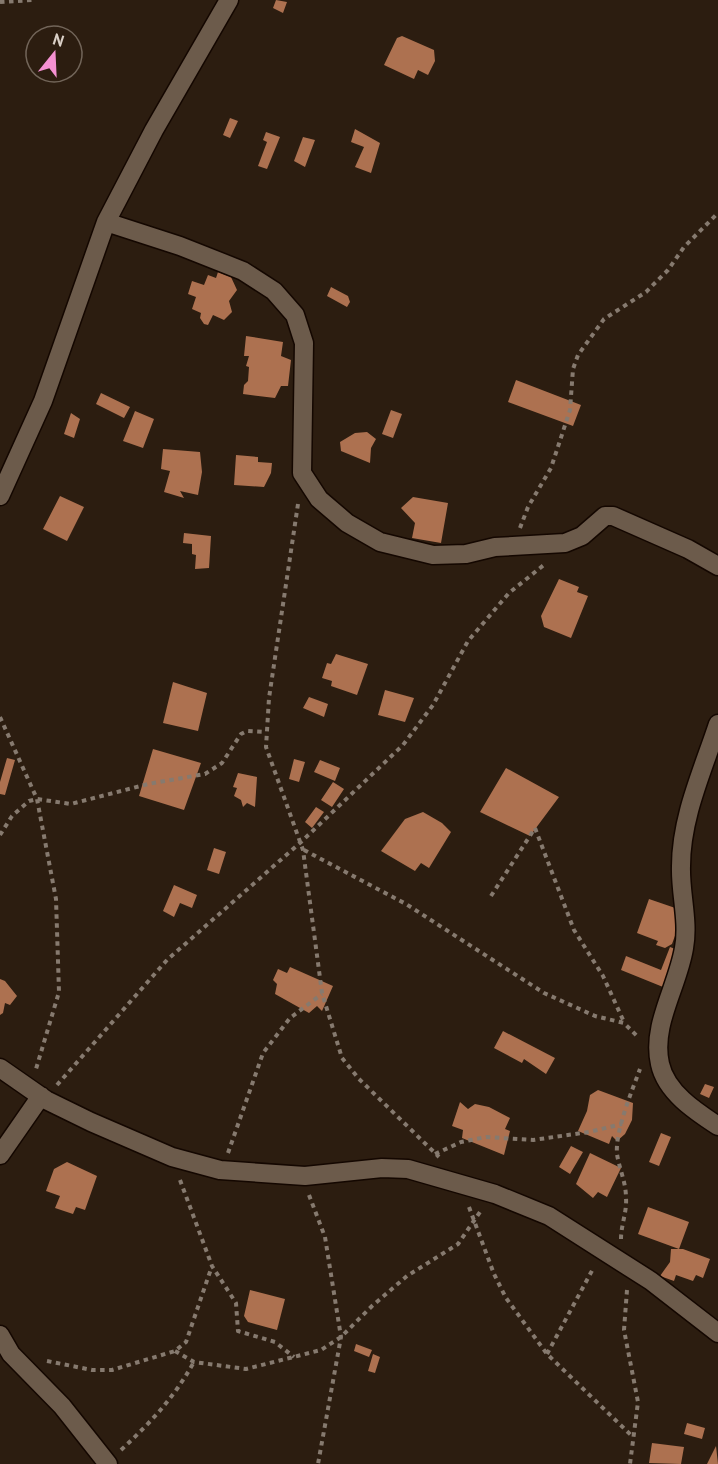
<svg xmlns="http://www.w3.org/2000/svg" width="718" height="1464" viewBox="0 0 718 1464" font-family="'PT Sans',sans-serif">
<rect width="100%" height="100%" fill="#2c1d10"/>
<path fill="#ad7150" d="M276,0L287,2L283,13L273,8Z
M402,36L434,50L435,61L428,75L418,70L414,79L384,65L397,38Z
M230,118L238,121L230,138L223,135Z
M355,129L380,143L371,173L355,167L364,147L351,142Z
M266,132L280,137L267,169L258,166L267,142L263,140Z
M303,137L315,140L305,167L294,161Z
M218,272L231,277L237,290L229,301L232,312L224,320L213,315L208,325L204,324L200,318L201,313L192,309L196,297L188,294L192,281L204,285L208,275L216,278Z
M331,287L348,296L350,302L347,307L327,296Z
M246,336L283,342L281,356L291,360L288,386H281L275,398L243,394L244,385L248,381L249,367L246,366L249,356H244Z
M516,380L581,405L573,426L508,402Z
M101,393L130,407L124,418L96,404Z
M391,410L402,414L393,438L382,434Z
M135,411L154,419L143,448L123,441Z
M71,413L80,419L74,438L64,434Z
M367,432L376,439L371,448L370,463L341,451L340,442L355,433Z
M163,449L200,452L202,472L198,495L180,491L184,498L164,492L170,471L161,469Z
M236,455L258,457V462L272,463L271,473L264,487L234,485Z
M60,496L84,507L67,541L43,529Z
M413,497L448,503L441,543L412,538L415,523L401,508Z
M184,533L211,536L209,568L195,569L196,555L192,554V544L183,543Z
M559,579L579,587L577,592L588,596L571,638L544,627L541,616Z
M336,654L368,664L357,695L331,686L332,681L322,678L327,663L331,664Z
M173,682L207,693L198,731L163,723Z
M385,690L414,698L405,722L378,715Z
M309,697L328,704L324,717L303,708Z
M153,749L201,763L184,810L139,796Z
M7,758L15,760L5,795L0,794V782Z
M294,759L305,762L299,782L289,779Z
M320,760L340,768L335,781L314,772Z
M506,768L559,797L530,836L480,812Z
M238,773L257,777L255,807L247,803L243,807L241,800L234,796L237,788L233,787Z
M333,782L344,789L332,807L321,800Z
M316,807L324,812L312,828L305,822Z
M423,812L442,823L451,832L429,868L421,863L415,871L381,851L405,819Z
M214,848L226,852L219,874L207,870Z
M174,885L197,895L192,908L180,903L174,917L163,911Z
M649,899L684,911L672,944L665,948L656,945L658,941L637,933Z
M670,947L683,952L668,989L621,970L626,956L661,970Z
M290,967L333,986L322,1011L317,1006L309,1013L275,994L277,984L273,980L278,969L287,973Z
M0,979L5,981L17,996L10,1005L5,1003L3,1013L0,1015Z
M503,1031L555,1058L546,1074L524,1059L522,1063L494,1048Z
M705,1084L714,1087L709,1098L700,1094Z
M598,1090L633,1103L632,1120L625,1134L617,1141L612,1136L609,1144L578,1131L587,1111L590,1095Z
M460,1102L468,1109L475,1104L489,1107L510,1118L505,1129L510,1131L504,1155L462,1138L463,1130L452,1126Z
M661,1133L671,1137L659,1166L649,1162Z
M571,1146L583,1152L570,1174L559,1167Z
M590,1153L621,1168L607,1197L598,1192L593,1198L576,1184Z
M67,1162L97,1176L85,1210L76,1207L73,1214L55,1208L60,1196L46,1191L54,1169Z
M648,1207L689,1222L679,1249L638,1234Z
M671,1249H683L710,1259L703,1278L696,1275L693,1281L676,1275L674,1281L660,1276L670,1262Z
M250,1290L285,1299L277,1330L248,1322L244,1316Z
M356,1344L372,1350L369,1357L354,1351Z
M373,1354L380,1357L375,1373L368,1371Z
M687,1423L705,1428L702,1439L684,1434Z
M652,1443L684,1447L681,1464L649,1463Z
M716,1446L718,1464H707Z"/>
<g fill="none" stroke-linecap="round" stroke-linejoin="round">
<defs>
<path id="street" d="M106,222L180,246L243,271L274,291L295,315L304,343L302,473L319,499L347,523L380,542L433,555L466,554L495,547L565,543L582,536L605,516H613L688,549L718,566
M0,496L43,401L106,222L154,130L229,0
M718,724C703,770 681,817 681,866C680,893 689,921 684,948C678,986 651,1025 660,1064C666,1092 695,1111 718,1126
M0,1068L46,1100L91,1122L172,1157L220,1170L305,1176L382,1168L408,1169L495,1194L549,1216L651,1281L718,1333
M0,1155L41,1096
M0,1335L11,1354L62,1406L108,1464"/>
</defs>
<use href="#street" stroke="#140700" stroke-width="21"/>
<path stroke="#867a6f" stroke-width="4" stroke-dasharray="4.5 4.5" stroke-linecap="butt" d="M0,2L33,0
M298,504L269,698L266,747L303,850L322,993L342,1058L359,1079L439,1157
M520,528L528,507L551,468L570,410L573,369L578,355L604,319L646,292L668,270L684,247L718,213
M0,717L37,799L56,899L59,992L36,1069
M0,835L12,816L29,801L37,799L71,804L148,784L205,774L222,763L241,734L247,731L265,732
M304,850L406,904L544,993L595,1016L624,1023L638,1037
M491,896L535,828L574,930L603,976L624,1022
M57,1085L167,960L301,842L403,745L433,705L468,641L509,593L545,564
M228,1153L263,1053L290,1018L322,994
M435,1154L461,1142L486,1137L533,1140L589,1132L622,1124
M180,1180L212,1266L236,1303L238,1331L275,1342L294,1357
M309,1195L325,1237L341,1337L318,1464
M469,1207L494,1274L506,1298L547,1354L633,1437
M621,1239C621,1225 627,1212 626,1198C626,1182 619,1168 617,1154C615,1131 632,1091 640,1069
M627,1290L624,1330L638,1402L630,1464
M175,1351L194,1362L246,1369L321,1350L341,1337L372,1306L407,1276L458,1244L482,1209
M547,1354L594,1267
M47,1361L92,1370H112L175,1351L186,1342L212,1266
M121,1450C152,1421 173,1399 194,1362"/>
<use href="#street" stroke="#6c5b4b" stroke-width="18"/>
</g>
<g transform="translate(54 54) rotate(18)"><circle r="28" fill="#2c1d10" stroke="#726559" stroke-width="1.5"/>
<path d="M0-4.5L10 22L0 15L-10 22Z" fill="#f591d2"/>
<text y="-9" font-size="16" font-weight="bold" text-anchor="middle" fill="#dad0c7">N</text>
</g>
</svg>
